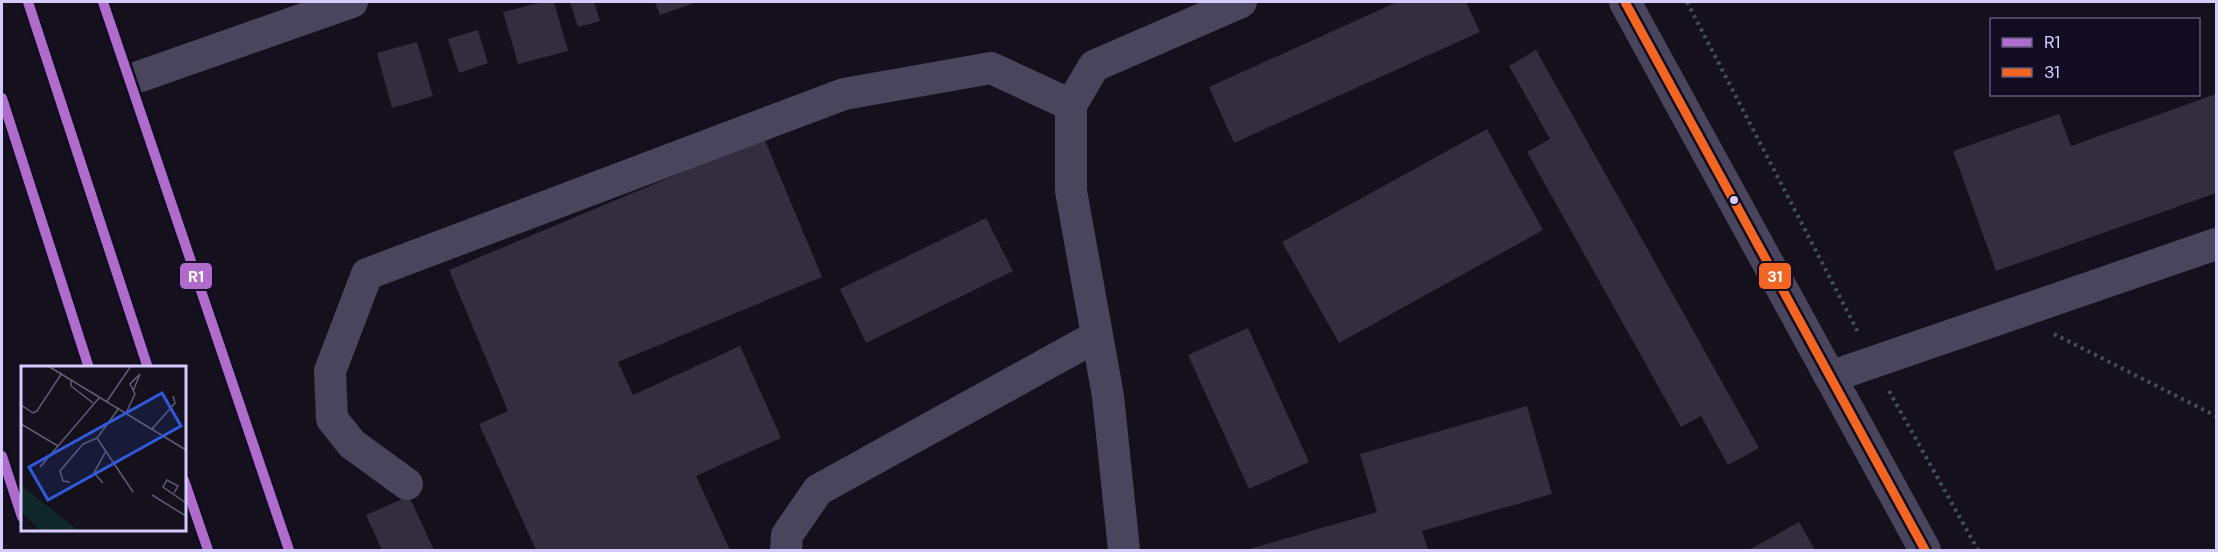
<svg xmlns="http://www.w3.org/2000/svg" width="2218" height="552" viewBox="0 0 2218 552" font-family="'DM Sans',sans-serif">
<rect width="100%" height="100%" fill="#14111c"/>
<path fill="#322e3e" d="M542,2H554L568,51L518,64L503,12Z
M570,2H594L600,21L578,27Z
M655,2H697L660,15Z
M1397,2H1466L1480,32L1234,143L1209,87Z
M478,30L488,63L459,73L448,39Z
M417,42L433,96L392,108L377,53Z
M1536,50L1759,448L1728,465L1701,416L1681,427L1527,152L1550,139L1509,66Z
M2216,94V193L1996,271L1953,151L2059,114L2071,146Z
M1487,129L1543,230L1339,343L1282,242Z
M764,138L822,277L618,362L633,395L740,346L781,438L696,476L730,550H536L479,424L508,411L449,270Z
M986,218L1013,271L866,343L840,289Z
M1248,328L1309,462L1249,489L1188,355Z
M1527,406L1552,494L1422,531L1428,550H1246L1377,512L1360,454Z
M409,496L434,550H382L366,515Z
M1799,522L1815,550H1749Z"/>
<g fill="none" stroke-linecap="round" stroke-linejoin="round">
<path stroke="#434f5d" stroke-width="4" stroke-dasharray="3 4.5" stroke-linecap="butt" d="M1687,2L1859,334
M2054,334L2216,416
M1889,391L1978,550"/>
<path stroke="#48455d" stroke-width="32" d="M1625,2L1925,550
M141,76L352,2
M1830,377L2216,244
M407,484L352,444L332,419L330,371L367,274L844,94L991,68L1071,105
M786,550L787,535L818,490L1097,336
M1124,550L1108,396L1071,191V105L1094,66L1241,2"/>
<defs>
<path id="bus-1" d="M1625,2L1925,550"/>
</defs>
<use href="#bus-1" stroke="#110c21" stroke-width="14"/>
<use href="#bus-1" stroke="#f26522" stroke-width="9"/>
<defs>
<path id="rail-1" d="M28,2L148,368
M103,2L289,550
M2,98L89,368
M2,456L22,517
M184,480L208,550"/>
</defs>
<use href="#rail-1" stroke="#110c21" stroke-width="15"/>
<use href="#rail-1" stroke="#b06ccc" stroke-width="10"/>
</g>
<circle fill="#d5cbff" stroke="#110c21" stroke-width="2" cx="1734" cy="200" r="5"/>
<g transform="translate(21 366)">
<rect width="165" height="165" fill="#14111c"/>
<path d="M0,119L54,162L59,165H19L0,145Z" fill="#102729"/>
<path fill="none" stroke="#615b77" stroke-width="1.5" d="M27,0L165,84M50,13V20L72,37M86,35L110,0M0,39L12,47L16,45L41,7M98,42L76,72L112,126M105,47L114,28L109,18L119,8L112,25M0,58L37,80M131,63L154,37L152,30M19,101L78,32M49,116L42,115L39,105L62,78L76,72M82,117L73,107L85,85M153,127L157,120L146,114L142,121L165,137M131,129L165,150"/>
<path fill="#2f5adc" fill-opacity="0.15" stroke="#2f5adc" stroke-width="3" d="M141,27L160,60L27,134L8,101Z"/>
<rect width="165" height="165" fill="none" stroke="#d5cbff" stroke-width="3"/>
</g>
<g stroke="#110c21" stroke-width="2">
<rect x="179" y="262" width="34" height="28" rx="6" fill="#b06ccc"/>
<rect x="1758" y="262" width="34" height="28" rx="6" fill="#f26522"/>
</g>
<g font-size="16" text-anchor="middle" font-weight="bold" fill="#fff">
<text x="196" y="282">R1</text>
<text x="1775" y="282">31</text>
</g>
<rect width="2218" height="552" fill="none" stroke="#d5cbff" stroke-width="6"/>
<rect x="1990" y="18" width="210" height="78" fill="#110c21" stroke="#5f587a" stroke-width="1.5"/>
<rect x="2002" y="38" width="30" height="9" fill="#b06ccc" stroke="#5f587a" stroke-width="1.5"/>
<text x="2044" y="48" font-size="18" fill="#d5cbff">R1</text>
<rect x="2002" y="68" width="30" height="9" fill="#f26522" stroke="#5f587a" stroke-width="1.5"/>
<text x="2044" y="78" font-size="18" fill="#d5cbff">31</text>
</svg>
